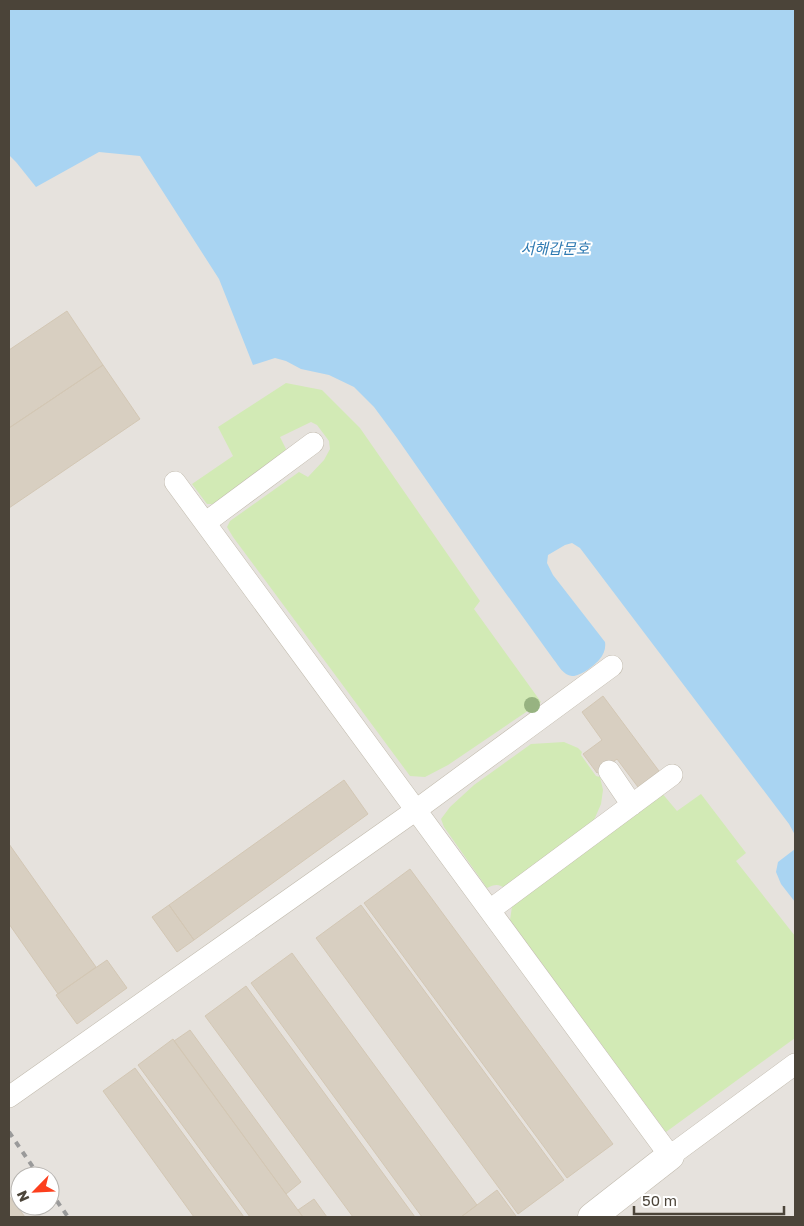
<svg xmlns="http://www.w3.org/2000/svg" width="804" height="1226" viewBox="0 0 804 1226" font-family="'Golos Text','Noto Sans KR',sans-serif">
<rect width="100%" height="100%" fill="#f6f3ec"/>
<path fill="#e6e2dd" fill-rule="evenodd" d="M9,9L795,389V1217H9ZM20,1176H50V1206H20Z"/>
<path fill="#d2eab5" d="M286,383L322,390L360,428L480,601L474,609L541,702L448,765L425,777L410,776L233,537L227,527L230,521L299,472L308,477L324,460L330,449L329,441L317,425L311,422L280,437L288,453L213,504H207L192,484L233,456L218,427Z
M564,742L578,748L582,752L581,755L596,776L600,777L603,790L601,804L591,827L506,889C499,884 495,884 487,888L444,827L441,819L450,807L474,785L531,744Z
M661,792L677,811L701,794L746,853L736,861L795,936V1038L666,1132L510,920L513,900Z"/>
<path fill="#a9d4f2" d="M9,9H795V835L789,824L580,548L572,543L565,545L548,555L547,563L553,575L605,642C606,648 604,655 599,660C594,666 579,677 572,676C563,675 559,666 554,660L494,577L397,438L374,407L354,387L329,375L301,369L286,361L275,358L253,365L219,279L140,156L99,152L36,187L16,162L9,155Z
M795,849V902L781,884L776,872L778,862Z"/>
<path fill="#d8cfc1" stroke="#d3c7b4" d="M67,311L103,365L9,428V350Z
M103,365L140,419L9,508V428Z
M603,696L659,771L638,787L617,759L597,773L583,754L602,740L582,712Z
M344,780L368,814L194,940L169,905Z
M9,844L96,967L58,994L9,924Z
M410,869L613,1144L567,1178L364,903Z
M169,905L194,940L177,952L152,917Z
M361,905L564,1180L518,1214L316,938Z
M292,953L477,1205L461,1217H422L251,983Z
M107,960L127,988L77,1024L56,995Z
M246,986L415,1217H353L205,1016Z
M190,1030L301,1182L286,1194L174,1041Z
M173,1039L286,1194L303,1217H250L138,1065Z
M135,1068L244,1217H194L103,1091Z
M497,1190L516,1216L514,1217H461Z
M9,1196L25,1217H9Z
M314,1199L327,1217H303L298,1210Z"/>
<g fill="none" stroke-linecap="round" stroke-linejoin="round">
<defs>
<path id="minor" d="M175,482L670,1156L795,1064
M205,523L313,443
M609,771L632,805
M490,910L672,775
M9,1097L416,810L612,666"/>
<path id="tertiary" d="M592,1217L670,1156"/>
</defs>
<use href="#minor" stroke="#c2bbae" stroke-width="22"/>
<use href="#tertiary" stroke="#c2bbae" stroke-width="29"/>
<use href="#minor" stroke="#fff" stroke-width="21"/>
<use href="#tertiary" stroke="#fff" stroke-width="28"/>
<path stroke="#9a9a9a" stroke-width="4" stroke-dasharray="6 6" stroke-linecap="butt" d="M9,1132L39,1176
M50,1191L68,1217"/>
</g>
<circle fill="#97b381" cx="532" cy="705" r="8"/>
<g text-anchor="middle" stroke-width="4" stroke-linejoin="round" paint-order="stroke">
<g font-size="15" font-style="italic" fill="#2e7ab2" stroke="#fff">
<text x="555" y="254">서해갑문호</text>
</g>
</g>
<rect width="804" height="1226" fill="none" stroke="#4b4439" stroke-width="20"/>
<g transform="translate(35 1191) rotate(246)"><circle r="24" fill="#ffffff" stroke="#b7b4b0"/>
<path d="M0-4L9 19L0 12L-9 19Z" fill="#fc3f1d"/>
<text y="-8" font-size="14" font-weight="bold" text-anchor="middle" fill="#4b4439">N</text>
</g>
<path d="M634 1206v8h150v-8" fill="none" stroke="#4b4439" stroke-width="2.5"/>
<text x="642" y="1206" font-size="15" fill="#4b4439" stroke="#ffffff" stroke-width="4" paint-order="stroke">50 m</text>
</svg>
